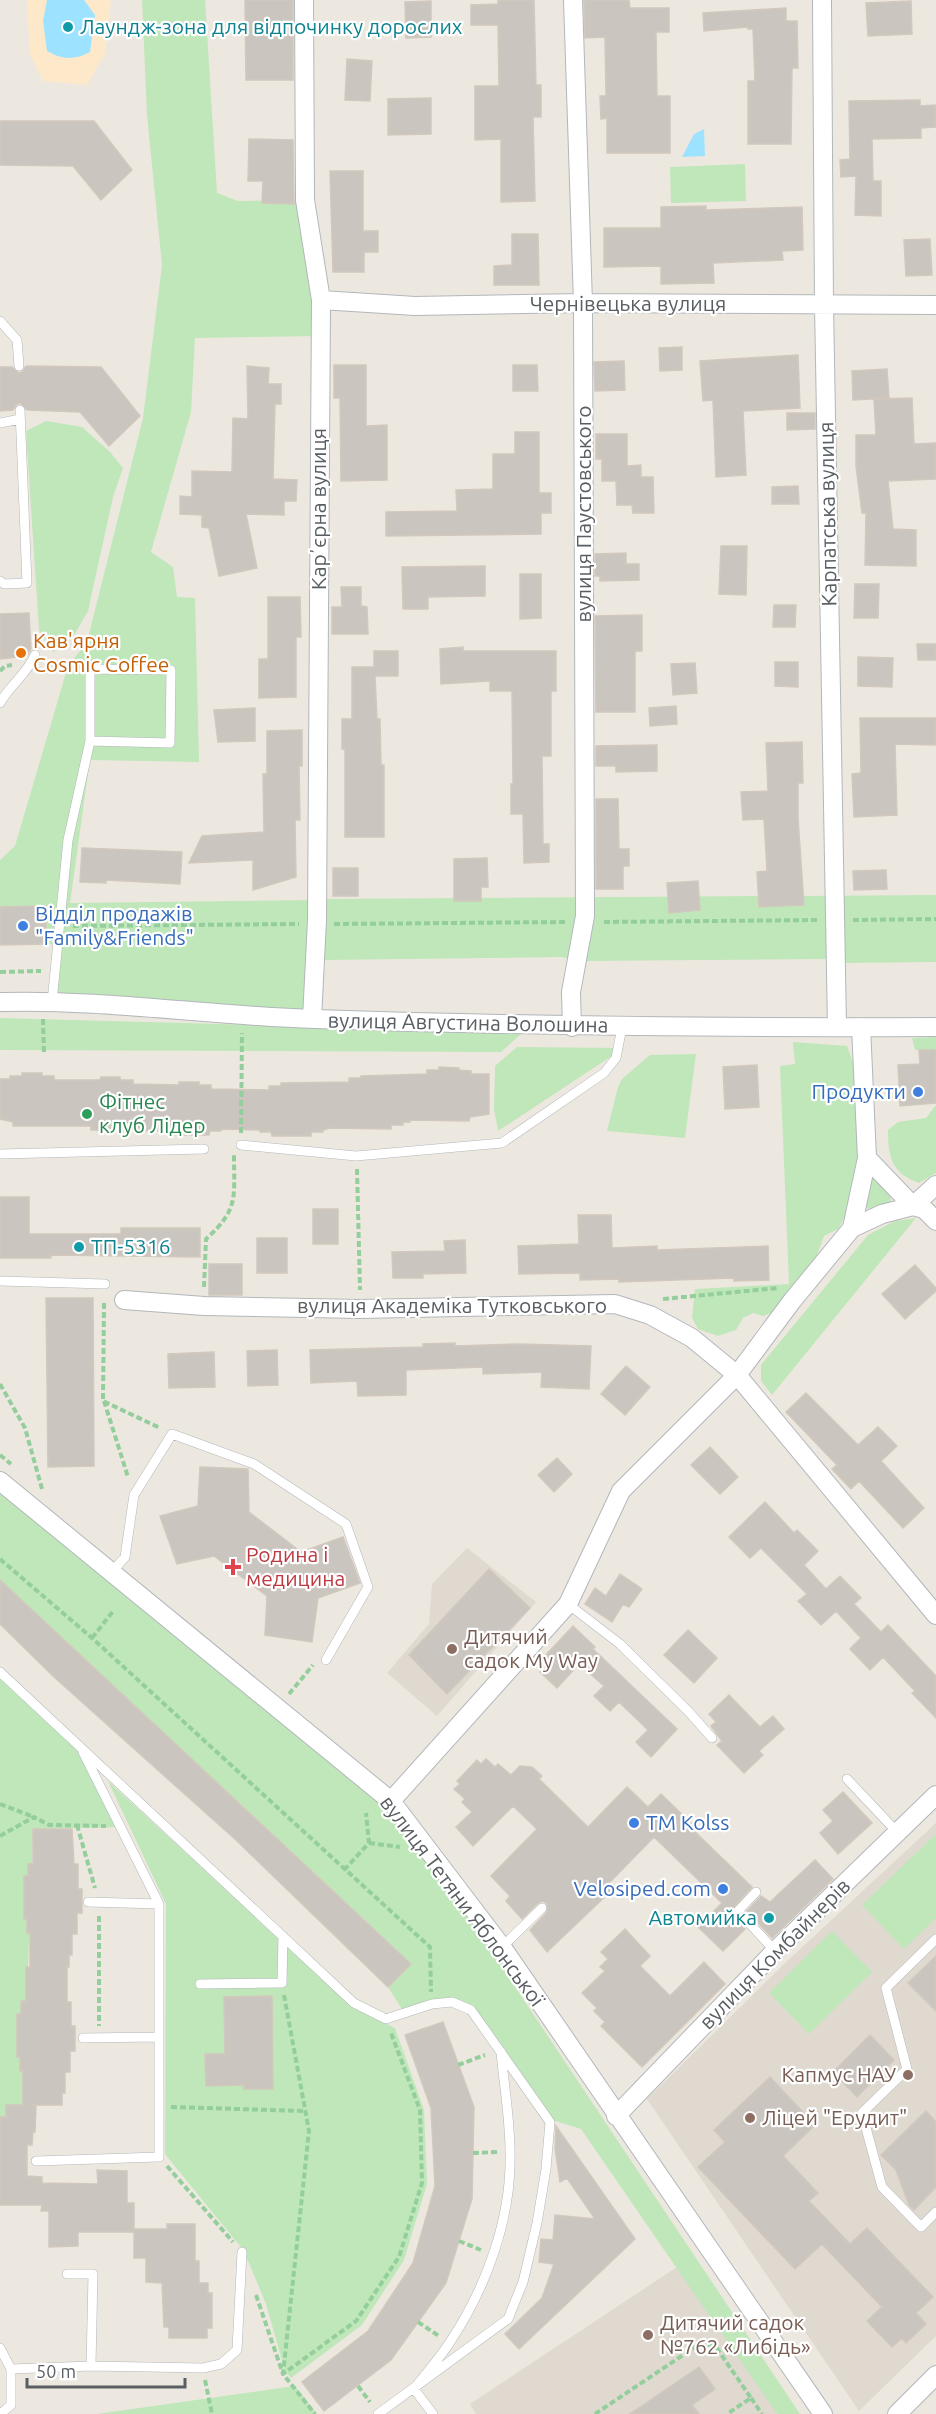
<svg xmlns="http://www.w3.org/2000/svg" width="936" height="2414" viewBox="0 0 936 2414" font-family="Ubuntu,sans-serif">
<rect width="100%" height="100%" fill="#ede8df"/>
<path fill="#dfd9d0" d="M467,1548L536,1602L437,1716L387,1673L429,1624L432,1584Z
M936,1823V2336L859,2411L647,2099L784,1964Z
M677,2267L777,2414H476L470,2404Z"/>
<path fill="#bfe7b9" d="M142,0H205L217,193L238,201L305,200L320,336L195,338L191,412L151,552L173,567L177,597L195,598L199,762L90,760L70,903L317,900L312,1019L52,1002L58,944L0,945V860L15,846L68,666L87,642L143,418L162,265L147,115Z
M745,164L746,201L671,203L670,167Z
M46,421L82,427L110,452L123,468L113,497L88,611L72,639L53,652L39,630L26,431Z
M936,895V962L844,963L826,959L587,961L561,957L323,960L321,899Z
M0,1018L517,1032L521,1034L501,1052L0,1050Z
M936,1037V1050H915L912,1038Z
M793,1042L847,1046L857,1074L861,1169L851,1206L838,1229L824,1236L812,1269L776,1311L763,1316L753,1313L743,1318L736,1330L718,1336L698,1329L692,1318L695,1289L789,1284L780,1066L795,1064Z
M517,1047L624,1048L498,1131L494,1109L495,1066Z
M696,1054L685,1138L607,1131L618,1087L622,1079L650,1055Z
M936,1105V1173L919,1183C891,1173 888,1156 888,1130L898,1122L926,1118Z
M878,1178L887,1183L891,1201L882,1214L866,1208L862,1197L868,1179Z
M916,1218L772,1395L761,1381V1365L868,1235L895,1221Z
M0,1480L391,1801L800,2414H777L581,2129L552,2120L473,2007L452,1999L403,2011L388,1987L411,1963L0,1580Z
M0,1672L79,1745L122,1827L33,1829L23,2105L0,2187Z
M108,1781L352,2007L395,2028L424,2110L427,2184L404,2260L362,2325L291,2378L285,2371L266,2304L244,2251L165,2154L166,1904Z
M936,1834V1918L904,1949L862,1905Z
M832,1931L872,1972L809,2034L769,1993Z
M295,2386L317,2414H97Z"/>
<path fill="#fde9ca" d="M27,0H111L105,53L87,85L43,81L30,54Z"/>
<path fill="#9de3ff" d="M47,0H84L95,15L90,52C75,60 62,60 47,51L43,21Z
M704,129L705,156L682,157L694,134Z"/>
<path fill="#cac5be" stroke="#d2c8bd" stroke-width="1.5" d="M245,0H293V80H246Z
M498,0H534L536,85H541V117H533L535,201L501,202V139L475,140V86H499L498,25H471V5L498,4Z
M584,0H629L630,8H669V32H656L657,96H670V153H607V118L601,119L600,96H606L605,37L585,38Z
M431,1V37L406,38L405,2Z
M911,1L912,34L868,36L866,3Z
M786,8V21H797L798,68H792L791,144H748V81H755L753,29H748V27L704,31L703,13Z
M347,59L372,61L370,101L345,100Z
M431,98V134L388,135V99Z
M920,100V106L936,105V127L921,128V138L872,139L873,181H881V216L855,215L856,176L841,177L840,160L850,159L849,101Z
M0,121H94L132,170L101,200L73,166L0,165Z
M249,139L293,140L294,204L262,203L263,181H248Z
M330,171H363V231H378V252H364V272H333Z
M706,206V210L802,207L803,250L782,251L783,260L713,263L714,283L661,284V266L604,267V228H661V207Z
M512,234H538L539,285H494V266L512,265Z
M930,239L932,275L906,276L904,240Z
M682,347V370L660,371L659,348Z
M798,355L800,408L743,411L746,475L716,477L713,400L703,401L700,361Z
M624,361L625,390L595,391L594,362Z
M334,365H366V426L387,425V480L341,481L340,398H334Z
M513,365H537L538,391H513Z
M26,366L101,367L140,416L109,446L80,412L27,410L20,403L16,405L13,410L0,411V367H12L19,373L23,371Z
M247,366L269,368L268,384H281V404H275L273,479L297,480L296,501H284V515L246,514L257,568L219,576L209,528L202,527V515L180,514V496L192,497V471L232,472L233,418L248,419Z
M887,369L889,398L853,400L852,371Z
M912,398L914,444L936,443V479L888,481L893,529L916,530V566L865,565L866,513H862L856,466V435H876L874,399Z
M787,413H815V429L787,430Z
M515,432H539V493H551V513H541V534L386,536V512L457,511L456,490L493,489V454H515Z
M596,434H627V466L641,465V477H653L654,513H633L632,505H617L616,481H602V459H596Z
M798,486L799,504H772V487Z
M721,546H747L746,595L719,594Z
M626,553V564H639V580L600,581V576H595V554Z
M485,566V596L428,597V609H403L402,567Z
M520,574H541V618L520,619Z
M855,584H879L878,618H854Z
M341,587H361V606L367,607L368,634H332V607H342Z
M268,597H300L301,637H296V697L259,698V659H268Z
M774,605H796L795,627H773Z
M29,613L31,649L27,656L0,659V614Z
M642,615V651H635V712H596L595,616Z
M917,644H936V660H918Z
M463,647V651H556V691H551V756H542L543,844H549V862L524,863L523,814H511V784H513L512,691H490V681L441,684L440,649Z
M374,651H398V676H375L377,719H380L381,765H384V837H345V749H342V719H352V667H374Z
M858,657L893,658L892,687L858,686Z
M775,662H798V687L775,686Z
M695,663L697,693L673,695L671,664Z
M676,706L677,724L650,726L649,708Z
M255,708V741L218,742L214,710Z
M860,718H936V745L895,744L897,815L854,817L852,774L861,773Z
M302,730V766H299L300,820H295L296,877L253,890V860L189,863L202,836L264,832L263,774H267V731Z
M802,742L803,783H798V818L804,905L759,907L757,872L767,871L764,819L743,820L741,792L768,791L766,743Z
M657,745V771L616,772V766H596V746Z
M596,799H618L619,849H629V866H623V889H596Z
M82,848L182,852L180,884L106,880V883L80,882Z
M487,858L488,887H481V901H454V859Z
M333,868H358V896H333Z
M886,870L887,889L854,890L853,871Z
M698,881L700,910L669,913L667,883Z
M46,906V944L0,945V907Z
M919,1050H936V1103L900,1106L898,1065L920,1064Z
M757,1065L759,1107L725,1109L723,1067Z
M439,1067L459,1068V1070L471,1071V1074H489V1114L470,1117L469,1121L410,1120V1122H403V1125H391V1129L330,1128L323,1130V1132H311V1136H272L271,1132H260V1130L221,1129V1131H210L209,1135H169V1131L91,1130V1126H13V1122L0,1119V1079H10V1076H22V1073H42V1076H54V1080H100L101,1077H120V1080H133V1084L179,1085V1082H199V1085H211V1089L269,1090V1086H281V1083L349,1082V1078H361V1076L427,1074V1070H439Z
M0,1197H29V1234H121V1228H200V1257L51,1255V1258H0Z
M313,1209H338V1244H313Z
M578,1215H611L612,1248L657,1246V1250L768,1246L769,1280L734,1281V1278L619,1282V1279L580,1280V1273L519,1274L518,1246L579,1244Z
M257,1238H287V1273H257Z
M465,1240L466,1273L423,1274V1278H393L392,1252L445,1251L444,1241Z
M209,1264H242V1295H209Z
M915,1265L936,1288V1291L905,1319L882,1294Z
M46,1298H93L94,1466L48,1467Z
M455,1343V1346L520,1344L591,1346L589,1389L541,1387L542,1372L483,1374V1367L406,1370V1395L358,1396L357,1381L311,1383L310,1350L423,1347V1344Z
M277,1350L278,1385L248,1386L247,1351Z
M214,1352L215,1387L169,1388L168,1354Z
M626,1366L650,1387L625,1415L601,1394Z
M806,1393L858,1445L878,1427L897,1446L881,1461L924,1508L903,1528L859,1481L851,1489L832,1469L837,1465L786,1412Z
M710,1447L738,1477L720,1494L691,1465Z
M557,1458L572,1474L554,1492L538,1475Z
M200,1467L248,1469L249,1512L301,1552L343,1537L360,1583L318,1598L312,1642L265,1635L267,1596L214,1556L177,1564L160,1516L198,1506Z
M765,1502L794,1533L797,1530L818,1551L804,1565L826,1589L840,1576L861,1598L854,1604L881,1632L888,1625L936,1676V1718L912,1693L915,1691L883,1657L870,1670L850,1649L861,1638L836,1611L821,1625L798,1601L807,1594L761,1548L750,1558L729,1537Z
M489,1569L530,1608L447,1694L409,1655Z
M620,1574L642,1589L629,1607L623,1604L612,1622L585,1604L595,1588L606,1596Z
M0,1580L411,1964L388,1987L236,1840L54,1677L0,1624Z
M573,1626L595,1647L593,1649L677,1729L651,1757L636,1742L648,1730L619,1702L610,1711L594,1696L604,1686L579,1664L557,1688L540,1672L548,1663L543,1658Z
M688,1630L717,1658L694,1683L664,1655Z
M729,1695L760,1727L773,1716L784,1729L759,1751L763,1755L744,1773L717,1745L722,1741L711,1726L716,1722L709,1714Z
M486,1759L495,1767L498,1764L511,1775L520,1766L532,1767L542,1776L539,1779L588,1827L627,1787L648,1807L661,1794L692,1824L690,1827L752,1887L731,1910L733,1916L745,1929L723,1951L698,1927L722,1903L654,1837L609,1883L614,1888L547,1952L530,1930L547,1912V1904L543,1901L538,1903L522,1919L506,1901L510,1896L491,1876L537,1829L513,1806L473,1846L456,1827L472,1812L462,1802L465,1799L454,1789L460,1784L457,1781L477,1760L481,1764Z
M843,1792L872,1823L838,1854L820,1833L833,1821L823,1810Z
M33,1829H72L74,1864H78V1889H82V1913H77V1934H72V1955H69V1967H67V2002H71V2026H75V2051H70V2072H65V2093H62V2105H32H36L35,2132H33L32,2145H27V2176L42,2177V2183L98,2184L97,2170L127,2171V2203H134V2229H167V2224H195V2261H199V2283H208V2293H212V2328H207V2338H169V2327H164L162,2283L146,2282V2258H134V2232H78V2246L49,2247V2211H41L42,2205H0V2117H6V2105H23V2071H20V2057H17V2014H21V2001H26V1967H30V1933H27V1919H24V1876H28V1864L33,1863Z
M815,1860L833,1879L772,1938L747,1911L761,1896L770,1902Z
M625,1929L650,1956L640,1966L670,1996L704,1962L725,1984L642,2067L601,2026L605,2022L594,2011L597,2008L582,1993L605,1971L600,1967L608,1959L601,1952Z
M936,1956V2011L908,1983Z
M272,1996L273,2089H244V2085L206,2086L205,2054H225L224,1997Z
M443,2022L474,2107L472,2199L446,2283L391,2360L324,2411L302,2382L368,2331L413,2263L435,2186L431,2108L405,2035Z
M870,2035L894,2060L857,2097L833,2072Z
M770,2077L815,2125L783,2156L818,2193L809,2201L850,2244L867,2228L933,2297L916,2313L926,2324L906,2343L902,2338L892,2347L867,2321L882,2307L822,2244L795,2269L698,2167L725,2142L714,2130Z
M926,2111L936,2122V2187L914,2210L909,2205L896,2170L881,2155Z
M556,2126L635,2239L519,2349L505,2334L542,2298L554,2264L539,2262L541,2239L553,2240L555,2215L595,2219L567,2178L560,2182L555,2148Z
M699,2367L715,2389L692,2405L699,2414H630Z"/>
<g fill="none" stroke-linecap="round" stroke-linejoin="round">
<defs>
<path id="service" d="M0,321L17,340L19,366
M0,423L20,419
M0,581L4,584L27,583L20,410
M0,703C10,685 27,674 35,655
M52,1002L68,840L90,741V669L171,670L170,743L90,741
M241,1145L356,1156L502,1143L604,1073L616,1058L622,1027
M0,1154L204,1149
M0,1281L105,1284
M111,1573L125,1557L134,1495L172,1434L254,1464L346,1524L368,1587L326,1660
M568,1604L620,1644L689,1712L712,1738
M0,1672L354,2003L386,2019L432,2004L452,2002L471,2010L550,2122L546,2169L537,2223L523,2282L508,2319L378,2414
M847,1779L898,1833
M756,1892L738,1911L775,1951
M88,1902L159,1904
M936,1939L886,1988L907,2069L862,2113L882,2187L921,2227L936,2212
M502,1947L542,1908
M200,1984L282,1983L283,1936
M83,2038L158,2037
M36,2161L159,2157V1904L83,1752
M67,2274H93L91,2366
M0,2348L11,2369V2405L0,2414
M11,2369L91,2366L203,2368L221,2364L237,2350L242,2252
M433,2414L414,2389C426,2373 440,2358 450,2342C486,2288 512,2218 510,2152C510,2119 504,2085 501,2052"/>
<path id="minor" d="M304,0L305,200L321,300L317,920L312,1019
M822,0L824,305L837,1027
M321,300L415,306L583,303L936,305
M0,1002C105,999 210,1016 315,1019C522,1026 729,1028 936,1027
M572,1027L571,992L585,916L583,303L573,0
M867,1158L913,1206L924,1209L936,1221
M852,1228L867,1158L861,1027
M124,1300L204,1306L360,1309L615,1304L650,1315L692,1338L737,1375L936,1615
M0,1481L391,1801L502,1947L823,2414
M391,1801L568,1604L621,1491L737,1375L792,1301L852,1228L882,1214L913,1206L936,1185
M616,2116L775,1951L936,1795
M897,2414L936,2375"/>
</defs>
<use href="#service" stroke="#b2b7bb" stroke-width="10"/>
<use href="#minor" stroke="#b2b7bb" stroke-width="20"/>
<path stroke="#94ce9c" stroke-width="4" stroke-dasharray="6 3" stroke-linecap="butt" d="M0,671L5,666L12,665
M853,920L936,919
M604,922L818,920
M334,924L566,922
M73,926L299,924
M0,972L41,971
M43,1019L44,1054
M241,1133L242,1033
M357,1169L360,1290
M204,1287L206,1239C239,1209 234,1198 234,1155
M663,1299L778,1288
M104,1303L103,1401L160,1428
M0,1384L25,1428L42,1489
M104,1401L128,1477
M0,1455L11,1464
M0,1559L92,1638L430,1947L431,1992
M92,1638L114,1610
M289,1694L313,1665
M0,1804L34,1817
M77,1825L95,1888
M0,1836L34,1817L49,1825L106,1826
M369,1843L400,1847
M344,1870L369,1843L366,1813
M99,1916V2026
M284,1995L309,2131L283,2374L315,2414
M458,2065L485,2055
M171,2107L305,2111
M473,2153L497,2152
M167,2166L233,2242
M459,2241L481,2250
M256,2295L283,2374L356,2321L399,2257L422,2183L420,2110L391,2033
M418,2322L439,2336
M205,2380L212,2414
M358,2386L370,2402
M751,2398L762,2414
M595,2414L701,2343L716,2347L751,2398L727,2414"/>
<use href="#service" stroke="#fff" stroke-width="9"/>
<use href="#minor" stroke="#fff" stroke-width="18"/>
</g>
<g fill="#0f9aa8" stroke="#fff" stroke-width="2">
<circle cx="68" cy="27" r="6"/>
<circle cx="79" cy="1247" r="6"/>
<circle cx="769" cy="1918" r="6"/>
</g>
<circle fill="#e8710a" stroke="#fff" stroke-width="2" cx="21" cy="653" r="6"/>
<g fill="#3f7fe0" stroke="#fff" stroke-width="2">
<circle cx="23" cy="926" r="6"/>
<circle cx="918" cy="1092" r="6"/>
<circle cx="634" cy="1823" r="6"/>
<circle cx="723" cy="1889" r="6"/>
</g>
<circle fill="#2e9e5b" stroke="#fff" stroke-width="2" cx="87" cy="1114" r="6"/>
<path fill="#e0444e" stroke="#fff" stroke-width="2" d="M230 1558h6v6h6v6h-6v6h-6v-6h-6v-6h6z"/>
<g fill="#8d6e63" stroke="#fff" stroke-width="2">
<circle cx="452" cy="1649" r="6"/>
<circle cx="908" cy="2075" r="6"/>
<circle cx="750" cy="2118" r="6"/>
<circle cx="648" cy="2335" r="6"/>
</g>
<g text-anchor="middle" stroke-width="4.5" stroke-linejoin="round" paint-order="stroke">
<g font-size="21" fill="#0d838f" stroke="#fff" text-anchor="start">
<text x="80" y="34">Лаундж-зона для відпочинку дорослих</text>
<text x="91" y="1254">ТП-5316</text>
<text x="757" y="1925" text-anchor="end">Автомийка</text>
</g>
<g font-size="21" fill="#585e62" stroke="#fff">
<text x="628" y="311">Чернівецька вулиця</text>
<text transform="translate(319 509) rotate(-90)" y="7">Карʼєрна вулиця</text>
<text transform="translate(584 514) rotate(-90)" y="7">вулиця Паустовського</text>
<text transform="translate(828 514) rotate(-91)" y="7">Карпатська вулиця</text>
<text transform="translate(468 1023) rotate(1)" y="7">вулиця Августина Волошина</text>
<text x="452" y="1313">вулиця Академіка Тутковського</text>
<text transform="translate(462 1901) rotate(53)" y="7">вулиця Тетяни Яблонської</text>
<text transform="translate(775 1954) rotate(-45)" y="7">вулиця Комбайнерів</text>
</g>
<g font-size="21" fill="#c56008" stroke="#fff" text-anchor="start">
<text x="33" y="648">Кав'ярня<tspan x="33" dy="24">Cosmic Coffee</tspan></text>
</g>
<g font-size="21" fill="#366cbe" stroke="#fff" text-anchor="start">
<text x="35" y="921">Відділ продажів<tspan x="35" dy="24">"Family&amp;Friends"</tspan></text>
<text x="906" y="1099" text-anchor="end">Продукти</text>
<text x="646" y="1830">TM Kolss</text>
<text x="711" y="1896" text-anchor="end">Velosiped.com</text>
</g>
<g font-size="21" fill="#27864d" stroke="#fff" text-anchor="start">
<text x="99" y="1109">Фітнес<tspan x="99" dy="24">клуб Лідер</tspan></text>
</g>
<g font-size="21" fill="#be3a42" stroke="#fff" text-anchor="start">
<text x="246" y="1562">Родина і<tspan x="246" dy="24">медицина</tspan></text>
</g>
<g font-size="21" fill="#785e54" stroke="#fff" text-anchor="start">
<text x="464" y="1644">Дитячий<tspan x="464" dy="24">садок My Way</tspan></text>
<text x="896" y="2082" text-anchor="end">Капмус НАУ</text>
<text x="762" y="2125">Ліцей "Ерудит"</text>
<text x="660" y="2330">Дитячий садок<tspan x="660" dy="24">№762 «Либідь»</tspan></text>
</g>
</g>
<path d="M27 2378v9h158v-9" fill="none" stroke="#585e62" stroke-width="3"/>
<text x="36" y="2378" font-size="18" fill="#585e62" stroke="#ffffff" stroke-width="4.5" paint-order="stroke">50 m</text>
</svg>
